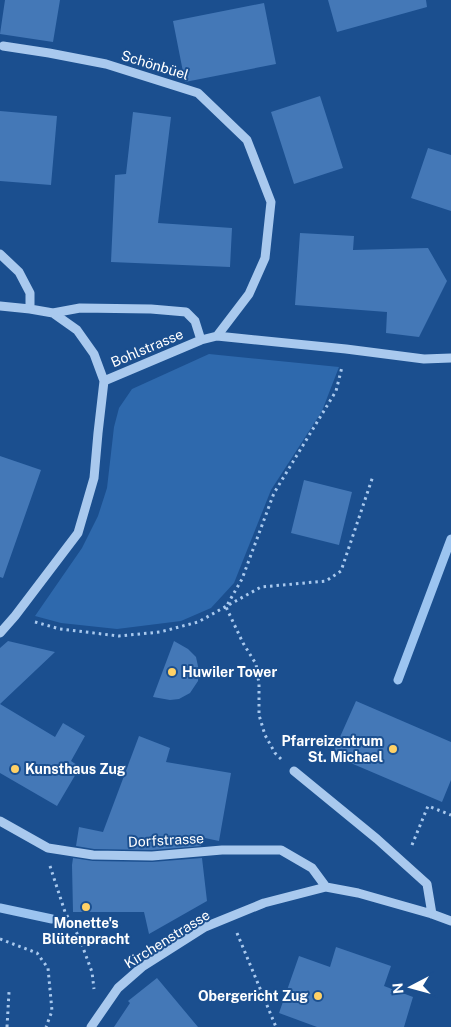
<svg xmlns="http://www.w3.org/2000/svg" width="451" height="1027" viewBox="0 0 451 1027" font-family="'Public Sans',sans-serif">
<rect width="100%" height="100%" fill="#1b4f8f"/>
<path fill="#2e69ad" d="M209,354L339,367L322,411L271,490L234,583L211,608L181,621L117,629L61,623L35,616L82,548L98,516L107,488L114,427L119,408L132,389Z"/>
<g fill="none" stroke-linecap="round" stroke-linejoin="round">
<path stroke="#9cc4f0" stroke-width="9" d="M398,680L451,539
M0,908L52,919"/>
</g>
<path fill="#4478b7" d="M5,0H60L53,42L0,34Z
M328,0H426L427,7L337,32Z
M264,3L276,64L185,82L173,21Z
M320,96L343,168L294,184L271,112Z
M0,111L57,116L51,185L0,181Z
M133,112L171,117L158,223L232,228L230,267L111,262L115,175L126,174Z
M428,148L451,155V211L411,198Z
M300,233L354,236L353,250L428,248L447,281L419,337L386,333L387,312L295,305Z
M0,456L41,470L3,578L0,577Z
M304,480L352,492L339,545L291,533Z
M8,641L55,652L0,704V648Z
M174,641L188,649L196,657L199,671L198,681L190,693L179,699L170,700L153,697Z
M356,701L451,742V780L442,802L332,755Z
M0,704L55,737L63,723L85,736L71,761L80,767L57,806L0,773Z
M139,736L170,748L166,762L231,773L219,841L200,837L201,846L152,850L94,849L76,846L79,827L103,832Z
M73,858L93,861L152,862L202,858L207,901L149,934L144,912H73L72,865Z
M336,947L391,966L384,986L413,997L404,1027H317L279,1013L299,956L330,967Z
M157,978L198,1027H114L130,1003L128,1001Z"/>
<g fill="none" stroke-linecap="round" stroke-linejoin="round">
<path stroke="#a9c9ee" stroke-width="3" stroke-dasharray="2.5 4" stroke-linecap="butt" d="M35,622L60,629L119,636L160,632L198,622L261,587L326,581L341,571L373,476
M281,759L275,753L265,735L259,715V684L256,664L243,643L226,607L242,579L274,493L336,391L342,367
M412,845L428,806L451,815
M50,866L65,912L79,937L92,972L94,989
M237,933L276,1027
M0,939L37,953L48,968L52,1011L46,1027
M7,1027L9,992"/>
<path stroke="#a9c9ee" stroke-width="9" d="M3,46L49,53L106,64L198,93L247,140L271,202L265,258L249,294L217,336
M0,254L19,272L30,293V309
M0,306L30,309L53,313L77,330L94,354L104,381L98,433L94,478L78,533L15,616L0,633
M53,313L80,308L151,309L186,312L195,321L201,340
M104,381L201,340L217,336L346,349L424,359L451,358
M294,771L377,839L427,884L432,914
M0,821L48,848L93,855L152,856L222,850H281L312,868L326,887
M91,1027L118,988L142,967L205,927L264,903L326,887L358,893L432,914L451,921"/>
</g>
<g fill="#ffd166" stroke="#1b4f8f" stroke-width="2">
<circle cx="172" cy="672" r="5"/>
<circle cx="393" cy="749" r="5"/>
<circle cx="15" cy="769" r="5"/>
<circle cx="86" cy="907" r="5"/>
<circle cx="318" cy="996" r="5"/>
</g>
<g text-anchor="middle" stroke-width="4" stroke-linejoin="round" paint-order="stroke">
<g font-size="14" fill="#fff" stroke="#1b4f8f">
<text transform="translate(155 65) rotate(17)" y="5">Schönbüel</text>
<text transform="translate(147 348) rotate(-23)" y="5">Bohlstrasse</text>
<text transform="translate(166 840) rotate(-3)" y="5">Dorfstrasse</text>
<text transform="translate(167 939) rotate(-32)" y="5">Kirchenstrasse</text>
</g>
<g font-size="14" font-weight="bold" fill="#fff" stroke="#1b4f8f" text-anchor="start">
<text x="182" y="677">Huwiler Tower</text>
<text x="383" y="746" text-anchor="end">Pfarreizentrum<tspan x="383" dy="16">St. Michael</tspan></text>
<text x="25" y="774">Kunsthaus Zug</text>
<text x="86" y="928" text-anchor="middle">Monette's<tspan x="86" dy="16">Blütenpracht</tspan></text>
<text x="308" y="1001" text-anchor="end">Obergericht Zug</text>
</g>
</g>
<g transform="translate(411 987) rotate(264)" stroke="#1b4f8f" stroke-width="4" paint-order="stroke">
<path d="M0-4L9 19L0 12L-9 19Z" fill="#ffffff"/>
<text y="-8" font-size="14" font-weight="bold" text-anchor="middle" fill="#ffffff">N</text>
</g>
</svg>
